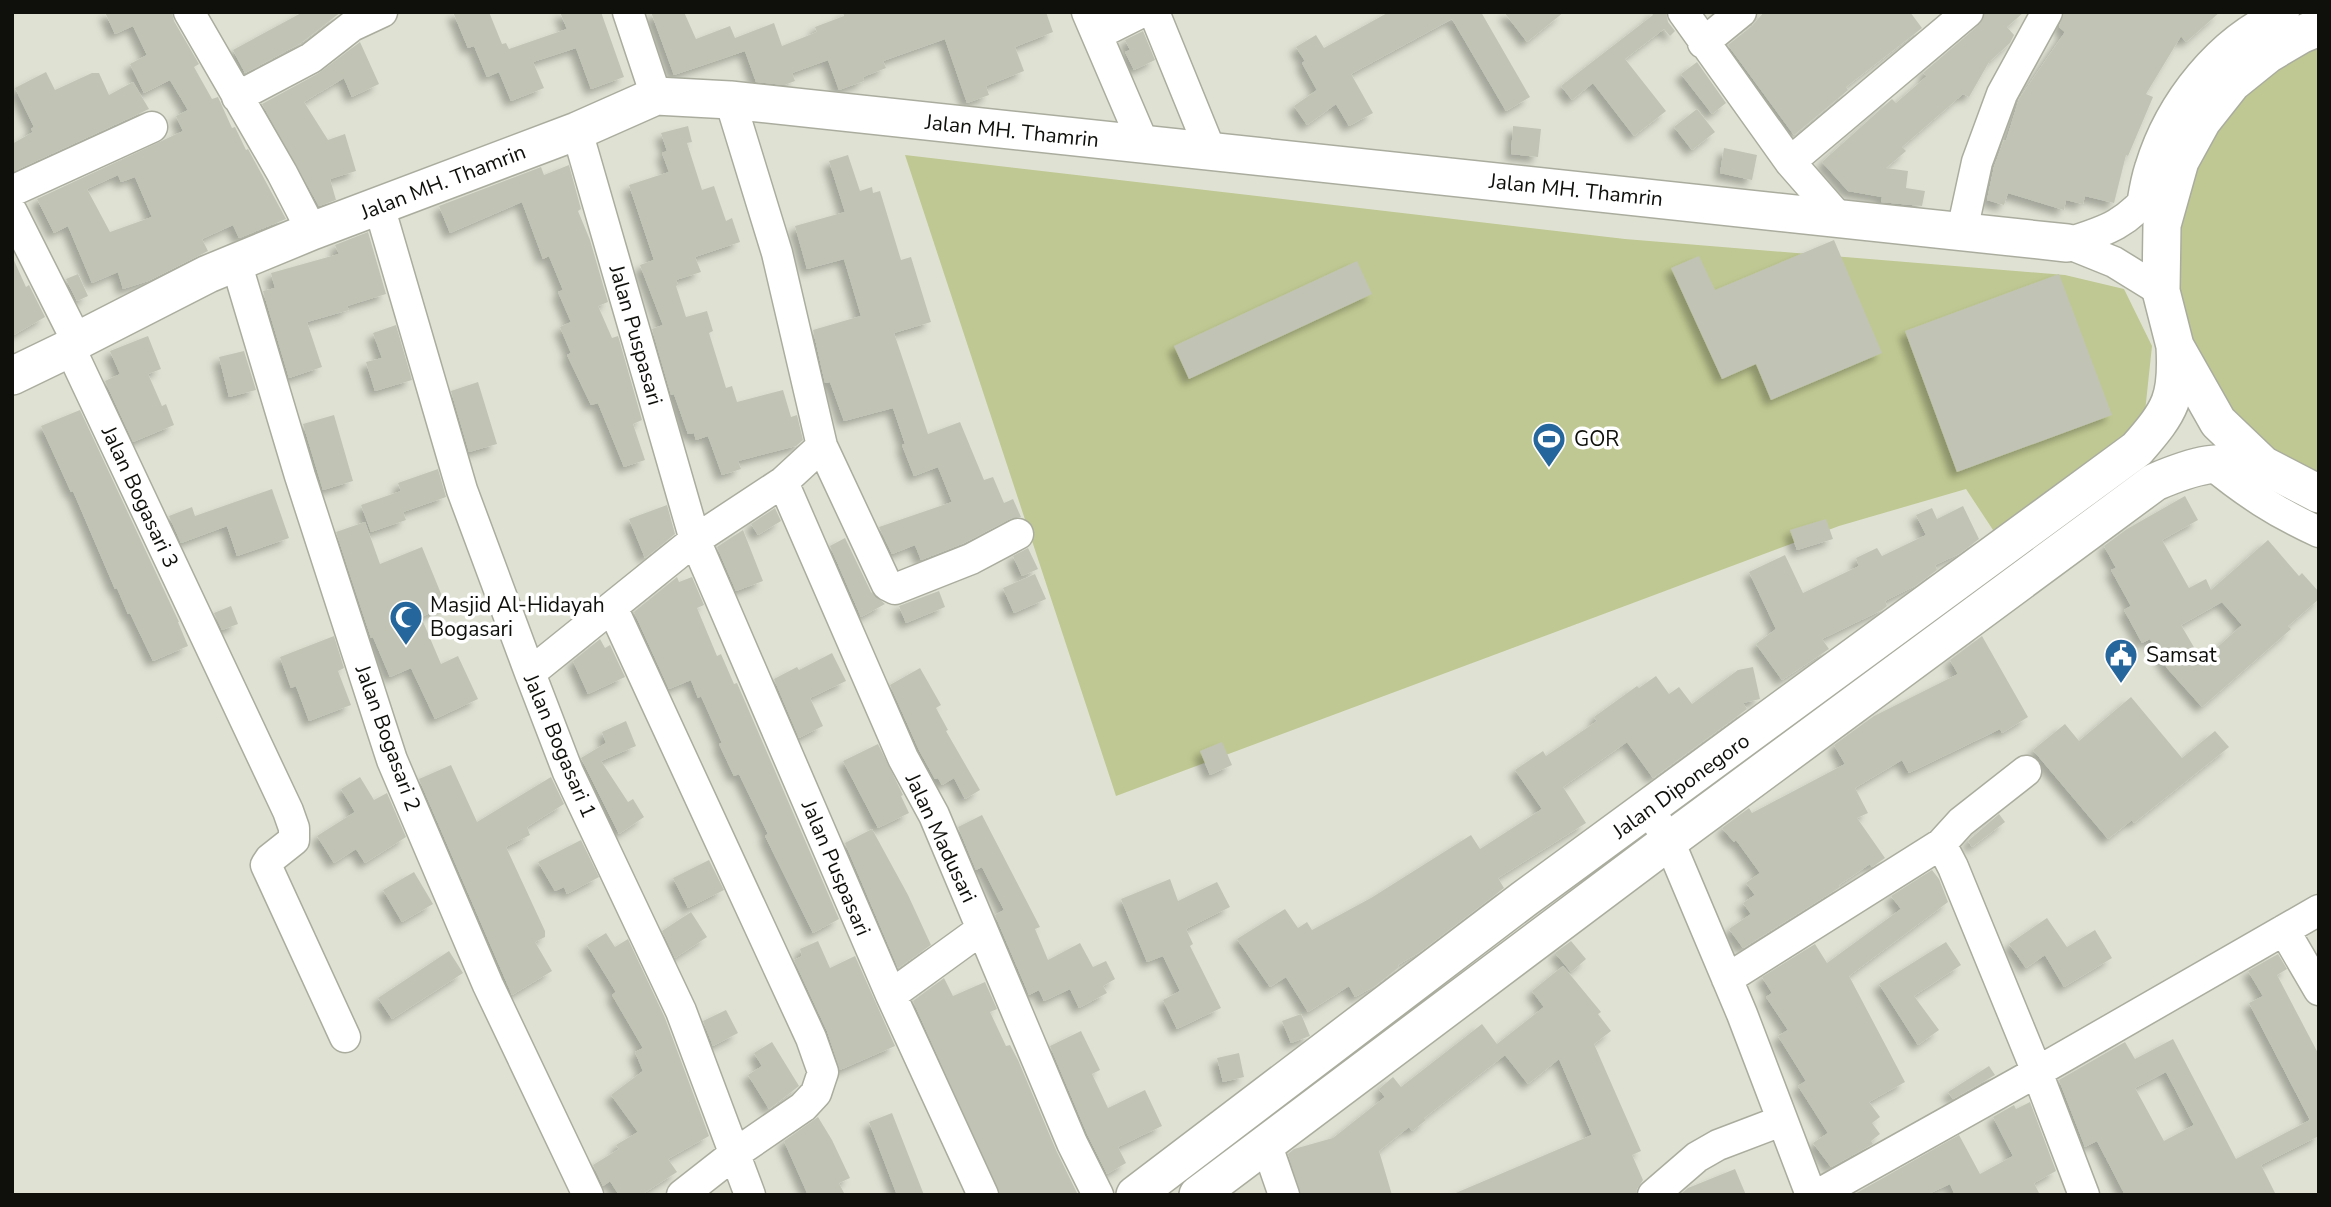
<svg xmlns="http://www.w3.org/2000/svg" width="2331" height="1207" viewBox="0 0 2331 1207" font-family="'Nunito Sans',sans-serif">
<defs>
<filter id="shadow"><feDropShadow dx="-6" dy="6" stdDeviation="3.5" flood-color="#0004"/></filter>
</defs>
<rect width="100%" height="100%" fill="#dfe2d3"/>
<path fill="#bfc892" d="M2319,29V494L2263,465L2161,291L2202,121Z
M905,155L1625,239L2065,275L2124,289L2152,346L2145,412L2115,450L1995,533L1966,489L1839,526L1116,796Z"/>
<path fill="#c1c4b5" fill-rule="evenodd" filter="url(#shadow)" d="M105,12H172L174,21L199,64L194,67L212,99L218,97L232,128L235,127L246,150L248,149L286,219L239,238L233,225L202,239L208,251L148,281L123,289L118,272L92,283L68,226L54,233L37,199L183,131L176,116L188,110L170,80L144,93L130,64L147,55L133,26L115,34ZM118,175L121,182L135,177L152,217L110,232L87,189Z
M303,12H341L301,43L245,73L233,50Z
M453,12H489L502,44L506,43L509,49L567,29L560,12H601L624,77L591,89L576,48L533,62L544,88L511,101L499,72L487,77L474,46L468,48Z
M651,12H684L696,39L730,26L735,38L774,23L782,46L817,32L815,27L844,16L843,12H1046L1053,32L1015,47L1024,71L986,86L989,95L967,103L945,39L883,61L886,68L863,77L864,81L839,90L828,60L792,73L795,81L784,85L756,82L745,51L674,75Z
M1389,12H1481L1530,97L1506,111L1452,19L1351,74L1373,113L1349,126L1336,104L1307,125L1294,106L1317,90L1302,63L1305,61L1296,47L1316,35L1324,48Z
M1504,12H1564L1527,42Z
M1651,12H1666L1668,22L1675,31L1670,36L1664,29L1625,59L1666,111L1634,136L1593,83L1572,100L1561,86L1653,15Z
M1764,12H1910L1922,28L1846,87L1848,90L1794,135L1728,45L1752,26Z
M1985,12H2024L2007,27L2014,35L2010,43L1989,62L1969,97L1963,94L1902,147L1906,151L1886,168L1908,171L1906,188L1925,191L1922,206L1881,202L1882,197L1848,191L1822,162L1892,99L1896,103L1927,76L1923,73L1979,25Z
M2064,12H2220L2186,42L2181,36L2146,94L2153,97L2128,156L2126,155L2114,203L2085,196L2083,204L2066,200L2064,210L2008,193L2004,205L1987,200L1994,167L2004,140L2006,141L2019,99L2065,32L2059,27Z
M1143,31L1155,60L1134,70L1125,52L1130,50L1125,40Z
M360,42L379,84L352,97L344,78L304,102L328,140L345,134L356,171L330,179L336,200L319,206L262,104L319,73Z
M1697,62L1726,103L1712,114L1681,74Z
M46,72L55,90L92,73H99L109,95L133,82L149,109L12,172V144L33,132L31,129L34,127L15,88Z
M1697,109L1715,132L1692,150L1674,127Z
M688,126L692,142L687,143L702,190L714,186L726,221L732,218L740,242L695,257L701,272L676,280L678,285L676,286L686,317L707,311L713,331L709,333L726,388L732,386L737,402L783,390L791,417L797,415L803,440L796,446L738,461L741,469L722,475L708,436L696,440L694,433L688,434L674,394L671,395L652,329L663,325L640,265L654,260L629,185L669,172L662,153L667,151L661,133Z
M1513,126L1541,129L1538,157L1511,154Z
M1724,148L1757,155L1752,180L1720,173Z
M848,155L860,191L872,187L873,193L880,191L901,260L911,257L931,322L894,333L928,434L960,422L984,480L993,477L1004,503L1013,499L1021,517L1010,519L964,543L921,560L915,545L892,554L879,527L952,502L938,467L914,476L902,445L905,444L893,408L844,421L830,382L825,383L813,330L861,316L844,259L807,269L795,226L845,212L829,161Z
M569,165L581,209L578,211L590,240L608,302L598,306L612,338L618,336L619,339L642,420L633,424L645,460L624,467L598,403L591,405L567,355L571,353L560,327L571,322L558,292L563,290L549,256L543,259L522,202L450,233L439,206L541,167L544,175Z
M368,232L386,294L347,306L349,310L307,322L322,367L289,378L263,291L275,288L271,273L339,254L335,245Z
M1834,240L1882,353L1771,400L1756,364L1722,379L1671,268L1699,256L1715,290Z
M12,256L26,287L29,285L45,317L12,336Z
M1357,261L1372,294L1189,379L1174,346Z
M78,274L88,296L77,301L66,279Z
M2059,274L2112,415L1957,472L1905,331Z
M396,325L412,380L375,391L366,362L382,358L373,333Z
M148,336L161,369L148,374L162,406L166,404L174,425L133,442L105,381L120,374L110,351Z
M244,351L256,390L229,397L219,357Z
M478,382L497,444L469,452L451,391Z
M80,410L179,622H178L188,646L153,661L130,613L128,614L117,588L115,589L73,491L71,492L41,426Z
M334,415L353,481L323,490L303,424Z
M438,469L446,497L403,512L406,520L371,532L361,505L401,491L398,483Z
M272,489L289,538L237,556L227,526L181,543L169,516L192,507L195,516Z
M2185,496L2198,520L2162,540L2189,588L2206,579L2211,590L2268,540L2299,576L2302,573L2319,592V599L2288,626L2291,629L2202,707L2167,668L2150,639L2142,643L2124,610L2131,606L2111,570L2116,568L2104,546L2127,529ZM2222,602L2242,625L2202,661L2181,625Z
M667,505L675,534L645,558L629,519Z
M1963,506L1979,539L1959,554L1935,565L1937,570L1915,586L1885,601L1887,606L1882,610L1822,639L1829,649L1782,680L1756,644L1776,629L1749,572L1785,555L1803,593L1859,566L1856,558L1877,548L1882,556L1926,535L1916,515L1932,508L1937,519Z
M775,508L781,521L758,535L751,524Z
M1826,519L1833,539L1797,550L1790,530Z
M365,522L380,564L422,547L446,606L421,617L441,664L458,656L478,699L435,719L411,668L390,677L373,637L371,638L336,532Z
M743,530L763,581L736,591L717,547Z
M845,538L871,592L885,604L861,617L830,546Z
M1028,548L1038,569L1022,576L1013,556Z
M1035,574L1046,599L1014,613L1003,588Z
M677,577L679,582L692,577L704,605L697,608L717,656L721,654L734,684L737,683L839,919L813,933L765,836L768,834L739,774L734,776L719,744L722,743L701,696L698,698L691,680L669,689L634,612Z
M939,591L945,607L906,623L899,606Z
M231,606L238,624L222,630L214,613Z
M334,636L344,668L338,671L351,705L309,721L296,686L291,688L280,657Z
M1982,636L2028,717L2002,733L2000,729L1909,773L1902,760L1855,788L1868,813L1857,818L1885,858L1872,867L1870,864L1839,885L1840,887L1743,948L1729,929L1751,914L1743,903L1755,895L1746,883L1760,873L1736,840L1734,842L1722,828L1749,808L1752,813L1845,764L1834,745L1874,716L1958,674L1950,660Z
M600,639L605,648L610,645L625,677L588,694L573,661Z
M832,653L846,681L810,698L823,726L799,738L774,679L797,667L799,670Z
M1753,667L1760,699L1743,703L1747,709L1653,778L1627,742L1563,787L1586,823L1498,878L1504,888L1420,952L1398,965L1399,967L1375,986L1355,997L1349,986L1308,1012L1286,977L1270,987L1237,939L1285,909L1298,928L1307,922L1312,930L1371,898L1471,835L1480,849L1542,809L1515,770L1543,751L1546,756L1597,721L1594,717L1637,686L1639,688L1656,676L1669,694L1679,687L1692,704L1738,670Z
M920,668L941,705L936,708L948,730L946,731L980,790L965,799L954,778L942,785L938,778L935,779L919,750L890,685Z
M2131,697L2182,758L2215,731L2229,747L2134,823L2132,820L2108,839L2033,750L2065,724L2079,741Z
M626,721L636,746L601,761L628,802L633,799L644,817L619,834L581,758L606,743L602,732Z
M1222,742L1232,765L1210,775L1200,751Z
M878,744L903,795L901,796L909,813L878,828L843,761Z
M451,765L477,822L551,777L564,804L527,827L530,835L506,847L545,931V937L535,942L552,971L512,995L419,779Z
M360,777L374,800L387,793L406,837L365,863L356,849L334,863L317,836L355,812L341,789Z
M1999,814L2005,822L1972,847L1968,841Z
M982,815L1040,927L1035,929L1048,960L1080,943L1093,967L1106,961L1115,979L1103,986L1107,993L1079,1008L1070,989L1044,1001L1039,990L1029,995L995,915L1004,910L982,867L976,870L958,827Z
M872,829L908,895L931,945L898,968L845,843Z
M581,840L599,877L567,894L564,887L555,891L538,862Z
M709,860L724,890L688,908L673,878Z
M1932,870L1939,879L1948,902L1849,976L1905,1082L1869,1102L1880,1117L1872,1123L1880,1134L1871,1141L1873,1144L1831,1167L1813,1143L1828,1133L1798,1086L1806,1081L1778,1036L1788,1030L1766,997L1772,993L1762,977L1815,944L1827,963L1901,909L1891,896Z
M414,872L433,904L402,922L383,890Z
M1170,879L1178,901L1217,882L1230,907L1186,929L1193,944L1190,946L1221,1008L1177,1029L1163,1000L1180,991L1163,956L1147,962L1121,899Z
M691,912L707,937L675,958L662,931Z
M2047,918L2067,947L2095,930L2112,958L2064,987L2045,955L2026,968L2009,944Z
M606,933L615,947L628,939L665,1018L709,1136L668,1159L677,1172L641,1195H619L610,1181L603,1186L593,1165L619,1149L616,1145L638,1132L611,1095L643,1071L635,1052L643,1048L612,995L616,992L587,945Z
M818,941L830,968L855,956L895,1046L840,1070L827,1031L794,960L802,956L800,949Z
M1571,941L1586,959L1571,972L1555,953Z
M1946,942L1961,965L1914,996L1939,1030L1918,1045L1879,984Z
M449,951L463,973L392,1019L378,998Z
M2278,954L2287,969L2277,975L2319,1055V1136L2261,1165L2276,1195H2125L2097,1141L2085,1147L2059,1080L2125,1042L2135,1059L2173,1039L2236,1159L2310,1120L2249,1003L2263,996L2248,971ZM2166,1072L2194,1125L2164,1141L2135,1088Z
M1563,966L1601,1012L1598,1014L1611,1031L1594,1044L1641,1151L1632,1155L1643,1180L1637,1189L1636,1195H1451L1592,1135L1559,1059L1528,1084L1505,1055L1424,1118L1426,1120L1412,1131L1409,1127L1379,1151L1392,1195H1301L1288,1154L1294,1149L1333,1138L1385,1097L1379,1089L1393,1077L1401,1087L1482,1024L1497,1044L1544,1007L1532,991Z
M944,978L953,996L985,982L997,1009L990,1012L1006,1046L1010,1045L1018,1060L1056,1150L1078,1195H1000L913,1001Z
M726,1010L738,1033L713,1046L703,1021Z
M1301,1014L1310,1036L1291,1043L1282,1021Z
M1081,1031L1100,1070L1092,1074L1108,1108L1145,1090L1162,1126L1118,1147L1126,1163L1107,1174L1088,1136L1050,1046Z
M772,1042L799,1086L769,1109L748,1075L762,1066L754,1053Z
M1239,1053L1244,1077L1223,1082L1217,1058Z
M1989,1066L1995,1075L1953,1099L1948,1092Z
M2030,1102L2056,1171L2034,1183L2040,1195H1955L1950,1184L1926,1195H1853L1959,1135L1980,1174L2013,1156L1993,1117L2014,1105L2016,1109Z
M892,1113L924,1195H897L869,1122Z
M818,1117L832,1140L850,1178L839,1183L845,1195H808L784,1141Z
M1735,1169L1746,1195H1680L1688,1188Z"/>
<g fill="none" stroke-linecap="round" stroke-linejoin="round">
<defs>
<path id="minor" d="M189,12L282,173L312,231
M628,12L656,96
M1087,12L1144,145
M1154,12L1211,152
M1683,12L1790,162L1839,218
M1098,34L1142,12
M1703,43L1741,12
M237,97L311,58L352,26L382,12
M730,100L777,253L822,446L887,585L895,589L971,559L1018,534
M577,131L695,540L891,995L983,1195
M1790,162L1968,12
M12,191L152,127
M2142,205C2144,193 2146,180 2150,168C2170,102 2220,39 2284,12
M379,206L462,490L530,673L568,772L681,1011L750,1195
M12,212L77,341
M1962,231L1977,162L2002,94L2047,12
M2067,243C2107,231 2129,223 2154,189
M2067,243L2114,262L2161,291
M236,262L300,476L392,760L488,985L588,1195
M70,348L288,811L294,828V840L270,859L266,865L345,1037
M2210,463C2245,492 2277,513 2319,532
M783,482L903,758L934,815L1072,1143L1098,1195
M612,607L811,1038L823,1072L816,1093L803,1107L733,1155L682,1195
M530,673L695,540L783,482L822,446
M2026,771L1961,822L1941,844L1953,867L2037,1072L2084,1195
M1649,809L1669,841L1742,1014L1811,1195
M2284,930L2319,990
M1727,979L1941,844
M891,995L982,929
M1266,1143L1284,1195
M1653,1195L1697,1157L1718,1145L1781,1121
M1817,1195L2037,1072L2319,910"/>
<path id="major" d="M2319,27L2300,35L2268,54L2232,83L2202,121L2180,161L2162,225L2161,291L2175,346L2218,422L2263,465L2319,494
M12,376L70,348L77,341L208,274L312,231L577,131L656,96L730,100L2067,243
M1135,1195L1524,899L2137,449C2171,410 2178,398 2175,346
M1198,1195L1669,841L2155,482C2197,464 2218,460 2263,465"/>
</defs>
<use href="#minor" stroke="#aaad9e" stroke-width="33"/>
<use href="#major" stroke="#aaad9e" stroke-width="40"/>
<use href="#minor" stroke="#fff" stroke-width="30"/>
<use href="#major" stroke="#fff" stroke-width="37"/>
</g>
<defs>
<symbol id="stadium-pin" viewBox="-11 -11 22 30"><path d="M0 17L-7.5 6A9.5 9.5 0 1 1 7.5 6Z" fill="#25669c" stroke="#fff"/><path d="M0-5a6.5 5 0 1 0 0 10a6.5 5 0 1 0 0-10ZM-3.5-1.8h7v3.6h-7Z" fill="#fff"/></symbol>
<symbol id="mosque-pin" viewBox="-11 -11 22 30"><path d="M0 17L-7.5 6A9.5 9.5 0 1 1 7.5 6Z" fill="#25669c" stroke="#fff"/><path d="M3.5-4.9A6 6 0 1 0 3.5 4.9A5 5 0 1 1 3.5-4.9Z" fill="#fff"/></symbol>
<symbol id="civic-pin" viewBox="-11 -11 22 30"><path d="M0 17L-7.5 6A9.5 9.5 0 1 1 7.5 6Z" fill="#25669c" stroke="#fff"/><path d="M-.6-6.5H3V-4.5H.6V-3L4-1V1h2V6H-6V1h2V-1L-.6-3ZM-1.2 2.5V6h2.4V2.5Z" fill="#fff"/></symbol>
</defs>
<g fill-rule="evenodd">
<use href="#stadium-pin" x="1530" y="420" width="38" height="52"/>
<use href="#mosque-pin" x="387" y="598" width="38" height="52"/>
<use href="#civic-pin" x="2102" y="636" width="38" height="52"/>
</g>
<g text-anchor="middle" stroke-width="7" stroke-linejoin="round" paint-order="stroke">
<g font-size="21" fill="#0f100b" stroke="#fff">
<text transform="translate(1012 131) rotate(6)" y="7">Jalan MH. Thamrin</text>
<text transform="translate(443 182) rotate(-21)" y="7">Jalan MH. Thamrin</text>
<text transform="translate(1576 190) rotate(6)" y="7">Jalan MH. Thamrin</text>
<text transform="translate(636 335) rotate(74)" y="7">Jalan Puspasari</text>
<text transform="translate(140 497) rotate(65)" y="7">Jalan Bogasari 3</text>
<text transform="translate(388 738) rotate(70)" y="7">Jalan Bogasari 2</text>
<text transform="translate(560 746) rotate(67)" y="7">Jalan Bogasari 1</text>
<text transform="translate(1681 786) rotate(-36)" y="7">Jalan Diponegoro</text>
<text transform="translate(941 838) rotate(65)" y="7">Jalan Madusari</text>
<text transform="translate(836 868) rotate(67)" y="7">Jalan Puspasari</text>
</g>
<g font-size="21" fill="#0f100b" stroke="#fff" text-anchor="start">
<text x="1574" y="446">GOR</text>
<text x="430" y="612">Masjid Al-Hidayah<tspan x="430" dy="24">Bogasari</tspan></text>
<text x="2146" y="662">Samsat</text>
</g>
</g>
<rect width="2331" height="1207" fill="none" stroke="#0f100b" stroke-width="28"/>
</svg>
